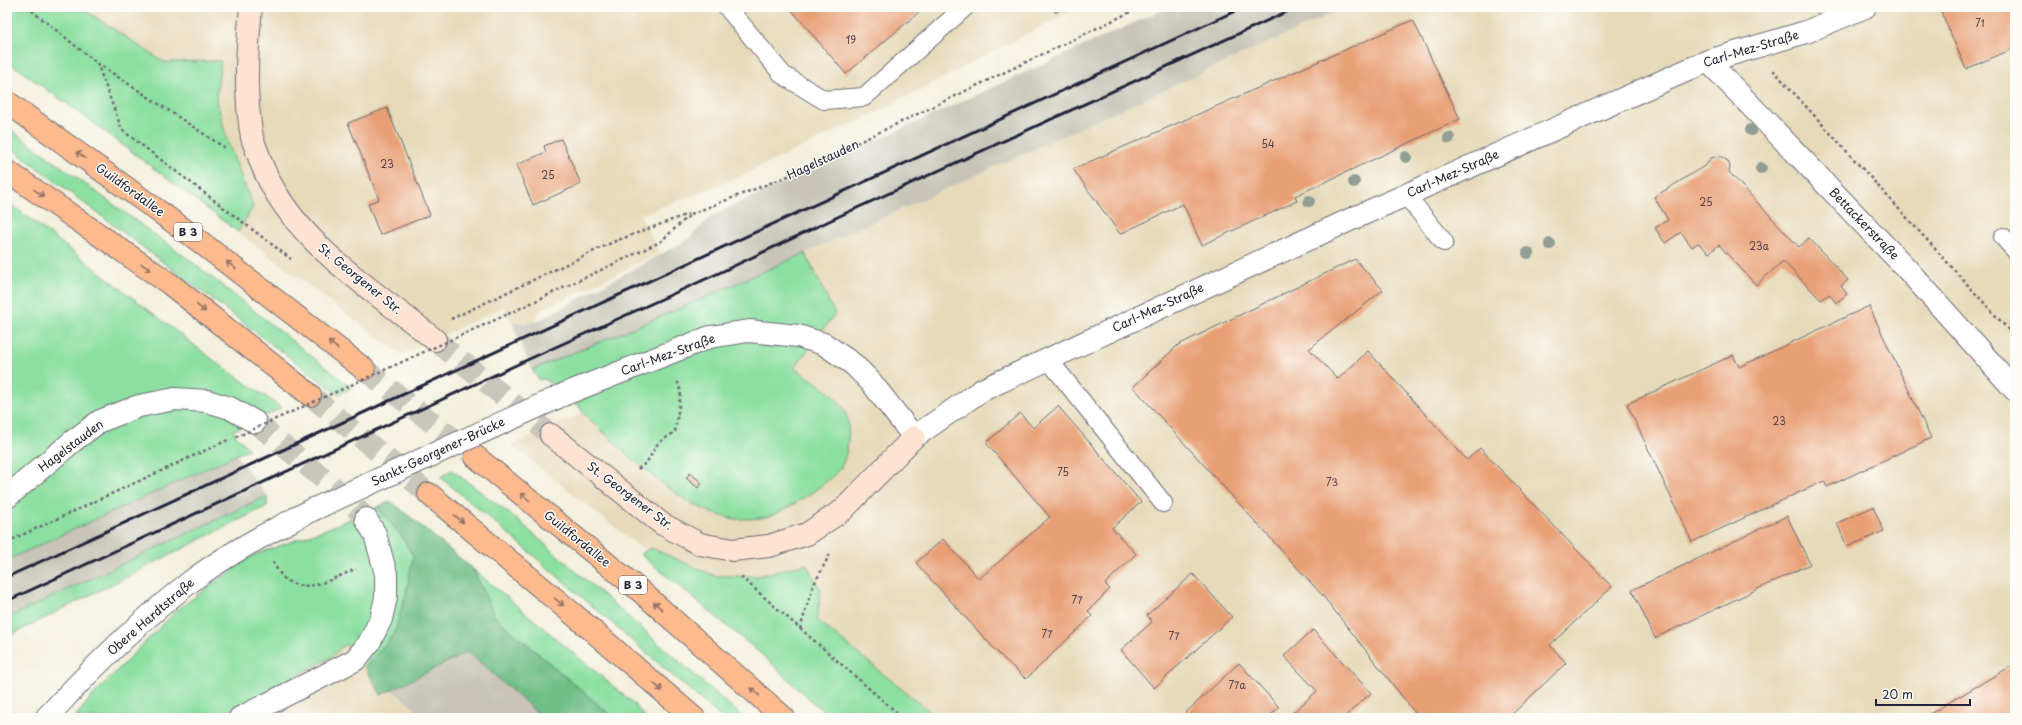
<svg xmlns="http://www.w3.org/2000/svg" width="2022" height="725" viewBox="0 0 2022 725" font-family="'Playpen Sans',sans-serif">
<rect width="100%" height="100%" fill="#fdfcf7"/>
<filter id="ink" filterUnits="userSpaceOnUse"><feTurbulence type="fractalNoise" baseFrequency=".025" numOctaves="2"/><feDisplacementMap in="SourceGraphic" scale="8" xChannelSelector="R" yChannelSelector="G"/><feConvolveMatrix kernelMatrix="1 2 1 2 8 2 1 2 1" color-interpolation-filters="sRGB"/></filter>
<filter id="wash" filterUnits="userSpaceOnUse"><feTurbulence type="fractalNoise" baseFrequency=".012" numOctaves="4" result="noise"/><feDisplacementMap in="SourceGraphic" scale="16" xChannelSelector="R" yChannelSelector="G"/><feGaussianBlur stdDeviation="0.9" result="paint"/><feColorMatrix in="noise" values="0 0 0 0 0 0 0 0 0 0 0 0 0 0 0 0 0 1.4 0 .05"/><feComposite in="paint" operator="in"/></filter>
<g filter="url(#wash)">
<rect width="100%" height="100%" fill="#f3efdc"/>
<path fill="#e6daba" d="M80,7H1079L877,112L732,180L640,215L660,253L539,311L536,322L512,323L504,307L401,355L238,232L253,207L227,140L216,97L221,61L164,62Z
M1347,7H2015V718H937L817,619L821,590L806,564L758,576H715L651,548L645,551L511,445L583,413L650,476L834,397L794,368L835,314L805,253Z
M346,644L365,667L381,695L468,652L543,718H216L331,657Z"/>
<path fill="#c8c4b8" d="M1169,7H1347L805,253L674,311L532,370L512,323L536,322L687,240L713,215Z
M236,455L267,496L7,618V560Z
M468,652L543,718H426L392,690Z"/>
<path fill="#8bdfa0" stroke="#56806e" d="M7,7H80L164,62L221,61L216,97L227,140L253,207L238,232L87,118L7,61Z
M7,127L191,261L352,388L338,394L7,145Z
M7,201L220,365L282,408L232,431L249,449L7,560Z
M805,253L835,314L794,368C812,380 837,393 846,414C851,426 848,456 841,467C831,482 784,513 766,517C758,519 744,519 736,519C683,513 621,448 583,413L579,406L544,379L539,380L532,370L674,311Z
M452,470L515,518L744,718H722L505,531L440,477Z
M267,496V506L7,637V618Z
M377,507L402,537L413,556L406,594L394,634L365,667L345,644L331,657L216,718H74L95,693L177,610L251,556L329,528Z
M651,548L715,576H758L806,564L821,590L817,620L937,718H830L760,653L640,554Z
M473,569L632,702L646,718H614L495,617Z"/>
<path fill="#70be86" stroke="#497060" d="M391,501L473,569L495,617L614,718H543L468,652L381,695L365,667L394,634L406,594L413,556L402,537L377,507Z"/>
<g id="blocks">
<path fill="#e89f74" d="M789,7H925L846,74Z
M1052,7H1063L1056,13Z
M1939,7H2015V48L1966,69Z
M1413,20L1460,119L1295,196L1297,201L1202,245L1183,204L1120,234L1073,169Z
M387,108L430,215L380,235L368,204L379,199L348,123Z
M561,139L581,184L533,205L516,165L546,152L544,146Z
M1720,156L1728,161L1730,167L1729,172L1799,247L1809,238L1848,280L1841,286L1847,294L1836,303L1829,294L1821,300L1783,261L1756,285L1719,245L1709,253L1698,243L1692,247L1681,232L1665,243L1655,228L1668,220L1654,197L1706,165L1711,158Z
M1355,259L1383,290L1309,349L1338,379L1368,351L1467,460L1480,448L1612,587L1550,645L1566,663L1508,718H1419L1323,596L1133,387L1178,345Z
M1869,306L1931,438L1827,487L1824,481L1692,542L1627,404L1733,355L1739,367Z
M1058,406L1141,502L1112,528L1136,554L1105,584L1110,589L1088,611L1092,616L1026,679L999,654L916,563L943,539L979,579L1050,517L986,443L1020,413L1033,428Z
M690,473L702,483L698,488L686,478Z
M1873,507L1884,531L1847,547L1837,523Z
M1787,516L1810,564L1655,638L1632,590Z
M1193,574L1232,617L1154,688L1121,650L1152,622L1147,615Z
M1313,630L1371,693L1343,718H1287L1317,691L1284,656Z
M1239,663L1279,707L1268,718H1180Z
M2015,664V718H1923L1989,679Z"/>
</g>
</g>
<g filter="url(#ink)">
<use href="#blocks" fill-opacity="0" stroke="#6b6a73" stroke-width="1"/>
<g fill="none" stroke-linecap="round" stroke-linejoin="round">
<path stroke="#c9c6bc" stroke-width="22" stroke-dasharray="22 11" stroke-linecap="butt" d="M255,422L350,501L366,519"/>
<path stroke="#c9c6bc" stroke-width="22" stroke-dasharray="22 11" stroke-linecap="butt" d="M435,340L551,435"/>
<path stroke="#c9c6bc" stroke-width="22" stroke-dasharray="22 11" stroke-linecap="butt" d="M364,369L472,454
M310,395L429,494"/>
<defs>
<path id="lane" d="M727,7L783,75L824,100L864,97L965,7
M1406,195L1444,242
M2003,237L2015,250
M1048,359L1163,503"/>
<path id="street" d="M1708,61L1906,268L2015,390
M565,394L710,337L749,331L798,336L824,344L853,364L871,382L914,437L982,390L1345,222L1708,61L1806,32L1865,7
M7,497L73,441L100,421L139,406L175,399L207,401L230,408L255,422
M46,718C92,668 140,620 194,579C231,552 271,531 312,510
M240,718L355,660L369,643L381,619L386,597V574L375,534L366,519"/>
<path id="secondary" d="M251,7C247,50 244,94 252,137C254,145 258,152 260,160C290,241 371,287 435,340
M551,435L662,524L700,544L733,550L769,546L807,534L843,510L914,437"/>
<path id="highway" d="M7,102L190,234L364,369
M7,171L170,284L310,395
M476,457L638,589L784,718
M429,494L579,619L694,718"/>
</defs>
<use href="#lane" stroke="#6b6a73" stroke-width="20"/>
<use href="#street" stroke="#6b6a73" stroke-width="24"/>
<use href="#secondary" stroke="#6b6a73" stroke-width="24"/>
<use href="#highway" stroke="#6b6a73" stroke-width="24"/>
<path stroke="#6b6a73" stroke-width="2.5" stroke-dasharray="3 3" stroke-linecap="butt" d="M27,7L97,63L225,148
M97,63L122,130L291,259
M1773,70L2015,337
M508,314L660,242L691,214L788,176L1141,7
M451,319L613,242L688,214
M638,469L647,462L658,443L675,432L681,392L677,380
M7,542L230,439
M273,562C276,568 281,576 286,580C308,595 335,577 356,569
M741,577L903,718
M800,629L813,586L831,552"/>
<use href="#lane" stroke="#fff" stroke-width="18"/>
<use href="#street" stroke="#fff" stroke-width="22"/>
<use href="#secondary" stroke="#fee3d2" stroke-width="22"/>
<use href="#highway" stroke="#fcba8e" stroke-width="22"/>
<path stroke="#22223b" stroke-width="3" d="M7,577L1244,7
M7,601L527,360L719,273L846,213L1297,7"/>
<defs>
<path id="street-bridge" d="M312,510L565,394"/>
</defs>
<use href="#street-bridge" stroke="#6b6a73" stroke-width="24" stroke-linecap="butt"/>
<path stroke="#6b6a73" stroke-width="2.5" stroke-dasharray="3 3" stroke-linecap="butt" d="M236,437L508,314"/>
<use href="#street-bridge" stroke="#fff" stroke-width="22"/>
</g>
<g fill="#929e94">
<circle cx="1751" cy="130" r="6"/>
<circle cx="1449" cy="138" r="6"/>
<circle cx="1406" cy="157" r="6"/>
<circle cx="1761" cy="168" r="6"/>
<circle cx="1354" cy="182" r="6"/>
<circle cx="1309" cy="201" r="6"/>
<circle cx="1550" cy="244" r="6"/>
<circle cx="1528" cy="253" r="6"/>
</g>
<defs><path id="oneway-shaft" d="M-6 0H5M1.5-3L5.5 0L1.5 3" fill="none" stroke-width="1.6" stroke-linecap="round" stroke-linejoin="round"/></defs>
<g stroke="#8f6e64">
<use href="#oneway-shaft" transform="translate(81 155) rotate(-144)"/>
<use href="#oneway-shaft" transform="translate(39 193) rotate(35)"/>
<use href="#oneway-shaft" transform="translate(231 265) rotate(-142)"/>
<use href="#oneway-shaft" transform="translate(146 267) rotate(35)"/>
<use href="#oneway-shaft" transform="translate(201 308) rotate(38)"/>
<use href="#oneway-shaft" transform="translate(333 345) rotate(-142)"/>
<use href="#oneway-shaft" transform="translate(525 497) rotate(-141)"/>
<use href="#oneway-shaft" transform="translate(459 519) rotate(40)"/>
<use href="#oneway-shaft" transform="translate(559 602) rotate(40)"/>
<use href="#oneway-shaft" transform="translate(658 606) rotate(-139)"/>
<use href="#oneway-shaft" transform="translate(658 687) rotate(41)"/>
<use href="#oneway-shaft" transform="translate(755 692) rotate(-139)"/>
</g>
</g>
<g text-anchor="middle" stroke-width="3" stroke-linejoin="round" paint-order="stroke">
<g font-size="10" fill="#544149">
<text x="1980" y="27">71</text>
<text x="851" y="44">19</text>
<text x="1268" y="148">54</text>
<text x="387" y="168">23</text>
<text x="548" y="179">25</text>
<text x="1706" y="206">25</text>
<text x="1759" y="250">23a</text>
<text x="1779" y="425">23</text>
<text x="1063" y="476">75</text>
<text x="1332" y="486">73</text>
<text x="1077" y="604">77</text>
<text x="1047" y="638">77</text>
<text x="1174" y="640">77</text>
<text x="1237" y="689">77a</text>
</g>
<g fill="#fdfcf7" stroke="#646373" stroke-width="1">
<rect x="174" y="223" width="28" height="18" rx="3"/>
<rect x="619" y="576" width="28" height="18" rx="3"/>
</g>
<g font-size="11" font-weight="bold" fill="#22223b">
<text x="188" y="236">B 3</text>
<text x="633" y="589">B 3</text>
</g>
<g font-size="12" fill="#22223b" stroke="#fdfcf7">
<text transform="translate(1751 49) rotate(-17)" y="4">Carl-Mez-Straße</text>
<text transform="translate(823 160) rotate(-25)" y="4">Hagelstauden</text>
<text transform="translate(1453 174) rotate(-24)" y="4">Carl-Mez-Straße</text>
<text transform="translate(130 190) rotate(36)" y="4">Guildfordallee</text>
<text transform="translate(1864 224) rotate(46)" y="4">Bettackerstraße</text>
<text transform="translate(360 279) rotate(39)" y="4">St. Georgener Str.</text>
<text transform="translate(1158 308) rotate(-25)" y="4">Carl-Mez-Straße</text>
<text transform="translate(668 355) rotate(-20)" y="4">Carl-Mez-Straße</text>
<text transform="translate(71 446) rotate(-37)" y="4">Hagelstauden</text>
<text transform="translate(438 452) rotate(-25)" y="4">Sankt-Georgener-Brücke</text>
<text transform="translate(630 496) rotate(37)" y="4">St. Georgener Str.</text>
<text transform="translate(577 539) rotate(39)" y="4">Guildfordallee</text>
<text transform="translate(151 617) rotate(-41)" y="4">Obere Hardtstraße</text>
</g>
</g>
<rect width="2022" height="725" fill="none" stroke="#fdfcf7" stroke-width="24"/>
<path d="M1876 699v6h94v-6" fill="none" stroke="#22223b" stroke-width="2"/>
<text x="1882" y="699" font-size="12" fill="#22223b" stroke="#fdfcf7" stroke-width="3" paint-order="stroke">20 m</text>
</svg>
